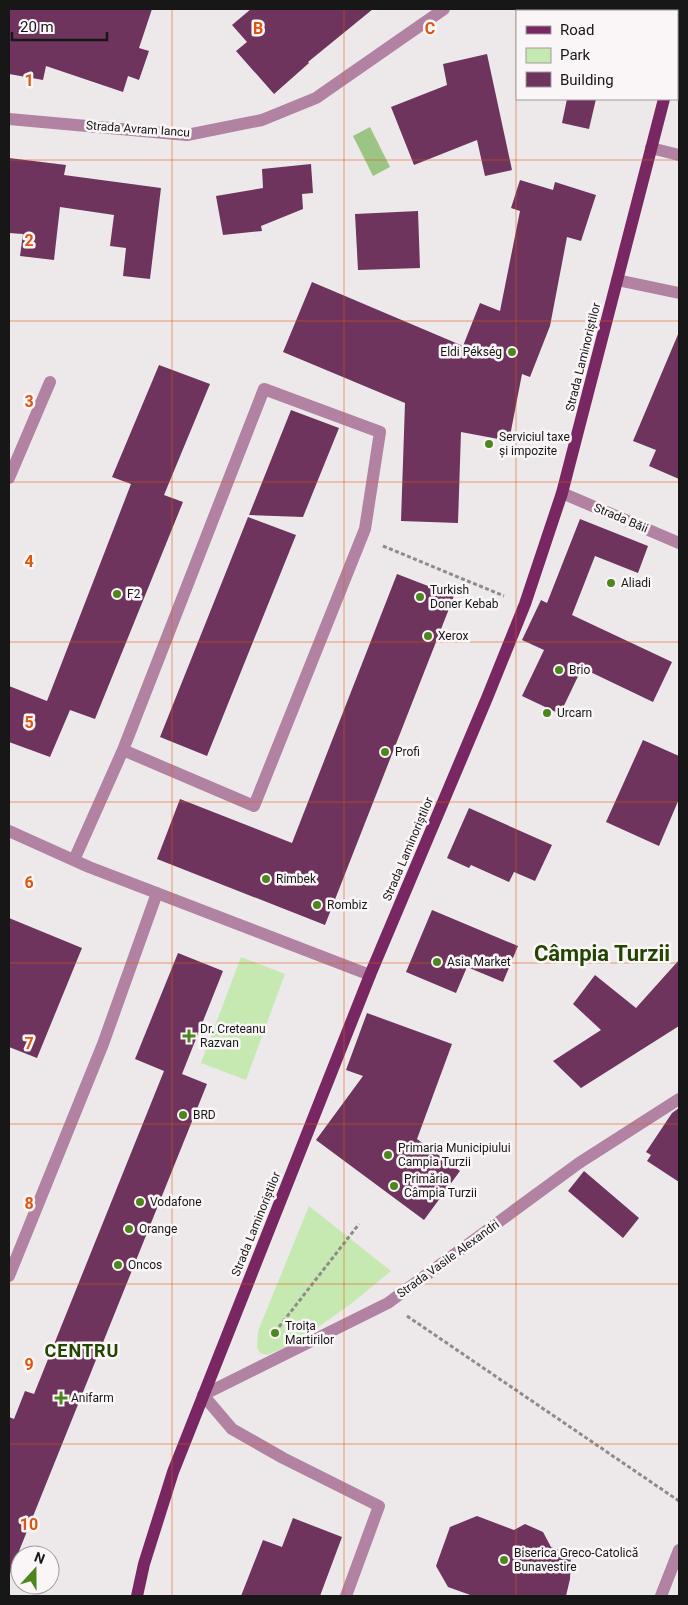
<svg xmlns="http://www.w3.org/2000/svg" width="688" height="1605" viewBox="0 0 688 1605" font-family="Roboto,sans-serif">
<rect width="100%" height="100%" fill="#ede9eb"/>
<path fill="#c6e9b1" d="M241,957L285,974L246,1080L201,1063Z
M309,1206L391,1271L352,1303L297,1342L267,1355L260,1353L257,1347L258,1331Z"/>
<path fill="#9cc484" d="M370,127L390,167L373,176L353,136Z"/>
<path fill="#6e345d" d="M9,9H152L139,48L149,51L139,80L128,76L123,92L46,66L43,80L9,74Z
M251,9H373L308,62L309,63L274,94L236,51L247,42L232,25Z
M487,54L512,170L485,176L477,140L414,165L391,107L447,85L443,64Z
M567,99H596L589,129L562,123Z
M9,158L66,165L64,175L161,188L150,279L123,276L126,248L110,246L114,215L60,207L54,260L20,256L23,234L9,233Z
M311,164L313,193L302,194L303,209L261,226L262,231L223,235L216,196L263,188L262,169Z
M520,180L553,190L555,182L596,195L581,241L567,237L550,326L530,377L522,374L509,441L461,432L458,523L401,521L405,403L283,352L312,282L463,346L480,303L500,311L520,211L511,208Z
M418,211L420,268L358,270L355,214Z
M679,332V479L649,466L656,450L633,441Z
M159,365L210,384L164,495L183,502L95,719L70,710L50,757L9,742V686L47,701L131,484L112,477Z
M291,410L339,428L303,517L249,515Z
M248,517L296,535L207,756L160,737Z
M580,519L648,546L638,573L595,556L572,615L672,662L653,702L582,668L560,714L522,696L544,650L522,640L541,600L547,603Z
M397,574L454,596L325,925L157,859L180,799L292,843Z
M643,740L679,756V799L659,846L606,822Z
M469,808L552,845L535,881L514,872L509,882L471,865L469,868L447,858Z
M432,910L518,946L503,982L467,967L456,993L406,972Z
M9,918L82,948L37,1058L9,1047Z
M178,953L223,971L182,1074L207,1084L9,1576V1417L14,1419L25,1391L34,1394L164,1071L135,1059Z
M679,960V1026L581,1088L553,1061L601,1030L573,1004L595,975L636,1008Z
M367,1013L452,1044L417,1139L460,1171L424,1220L316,1140L363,1076L346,1070Z
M679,1108V1182L647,1161L651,1155L646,1152L672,1113Z
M584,1171L639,1218L623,1238L568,1191Z
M477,1516L514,1530L525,1524L543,1532L551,1547L571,1554L570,1579L566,1596H473L448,1587L436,1566L450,1527Z
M293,1518L342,1537L320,1596H241L263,1540L282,1547Z"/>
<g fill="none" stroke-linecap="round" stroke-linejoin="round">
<path stroke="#8e8b8d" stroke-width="3" stroke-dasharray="4 2.5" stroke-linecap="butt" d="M383,546L504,596
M407,1316L679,1501
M275,1332L359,1224"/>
<path stroke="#b182a1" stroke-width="12" d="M651,148L679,155"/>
<path stroke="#b182a1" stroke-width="12" d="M9,119L187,135L262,120L316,98L444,9
M617,280L679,293
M9,478L50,382
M562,493L679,543
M9,831L89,867L370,975
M74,860L123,750L254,806L365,529L380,432L264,389L123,750
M9,1276L103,1044L157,893
M346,1596L379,1506L283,1458L232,1429L203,1395L388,1303L579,1163L679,1099
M661,1596L679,1550"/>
<path stroke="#792763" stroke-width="12" d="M677,47L679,37
M137,1596L144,1564L173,1472L370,975L487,698L525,604L562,493L664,99"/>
</g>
<path fill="none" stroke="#de560d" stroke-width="1" stroke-opacity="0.55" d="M172,9V1596M344,9V1596M516,9V1596M9,160H679M9,321H679M9,482H679M9,642H679M9,802H679M9,963H679M9,1124H679M9,1284H679M9,1444H679"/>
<g fill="#4d851e" stroke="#faf6f8" stroke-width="2">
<circle cx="512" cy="352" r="5"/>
<circle cx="489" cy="444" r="5"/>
<circle cx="611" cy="583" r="5"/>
<circle cx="117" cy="594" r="5"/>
<circle cx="420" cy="597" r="5"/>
<circle cx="428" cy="636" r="5"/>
<circle cx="559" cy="670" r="5"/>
<circle cx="547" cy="713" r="5"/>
<circle cx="385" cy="752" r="5"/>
<circle cx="266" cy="879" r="5"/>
<circle cx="317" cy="905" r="5"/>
<circle cx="437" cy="962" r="5"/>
<path d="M186.5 1028.5h5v5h5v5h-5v5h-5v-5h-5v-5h5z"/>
<circle cx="183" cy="1115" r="5"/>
<circle cx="388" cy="1155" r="5"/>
<circle cx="394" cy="1186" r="5"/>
<circle cx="140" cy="1202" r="5"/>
<circle cx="129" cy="1229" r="5"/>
<circle cx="118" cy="1265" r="5"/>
<circle cx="275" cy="1333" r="5"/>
<path d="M58.5 1390.5h5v5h5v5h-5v5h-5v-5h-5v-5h5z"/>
<circle cx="504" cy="1560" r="5"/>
</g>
<g text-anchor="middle" stroke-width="5" stroke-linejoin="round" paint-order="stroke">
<g font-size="12" fill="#181718" stroke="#faf6f8">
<text transform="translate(138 129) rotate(4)" y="4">Strada Avram Iancu</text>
<text transform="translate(583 357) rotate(-76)" y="4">Strada Laminoriștilor</text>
<text transform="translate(621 518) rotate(23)" y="4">Strada Băii</text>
<text transform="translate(408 849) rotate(-67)" y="4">Strada Laminoriștilor</text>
<text transform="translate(256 1224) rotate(-68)" y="4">Strada Laminoriștilor</text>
<text transform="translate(448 1259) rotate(-36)" y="4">Strada Vasile Alexandri</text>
</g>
<g font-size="12" fill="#181718" stroke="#faf6f8" text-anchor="start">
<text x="502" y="356" text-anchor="end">Eldi Pékség</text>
<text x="499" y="441">Serviciul taxe<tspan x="499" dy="14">și impozite</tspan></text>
<text x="621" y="587">Aliadi</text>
<text x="430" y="594">Turkish<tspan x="430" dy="14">Doner Kebab</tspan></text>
<text x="127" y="598">F2</text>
<text x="438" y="640">Xerox</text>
<text x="569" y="674">Brio</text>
<text x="557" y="717">Urcarn</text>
<text x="395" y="756">Profi</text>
<text x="276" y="883">Rimbek</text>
<text x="327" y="909">Rombiz</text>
<text x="447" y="966">Asia Market</text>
<text x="200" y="1033">Dr. Creteanu<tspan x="200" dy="14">Razvan</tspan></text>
<text x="193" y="1119">BRD</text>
<text x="398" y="1152">Primaria Municipiului<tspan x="398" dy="14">Campia Turzii</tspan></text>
<text x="404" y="1183">Primăria<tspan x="404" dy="14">Câmpia Turzii</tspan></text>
<text x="150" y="1206">Vodafone</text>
<text x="139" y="1233">Orange</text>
<text x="128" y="1269">Oncos</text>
<text x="285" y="1330">Troița<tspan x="285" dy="14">Martirilor</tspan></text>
<text x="71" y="1402">Anifarm</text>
<text x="514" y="1557">Biserica Greco-Catolică<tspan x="514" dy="14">Bunavestire</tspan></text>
</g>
<g font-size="18" font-weight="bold" letter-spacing="1" fill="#234501" stroke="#faf6f8">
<text x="82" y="1357">CENTRU</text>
</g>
<g font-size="22" font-weight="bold" fill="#234501" stroke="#faf6f8">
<text x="602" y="961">Câmpia Turzii</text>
</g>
</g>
<g font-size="16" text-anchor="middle" font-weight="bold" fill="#de560d" stroke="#faf6f8" stroke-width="5" stroke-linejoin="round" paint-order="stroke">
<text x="258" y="34">B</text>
<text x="430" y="34">C</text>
<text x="29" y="86">1</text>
<text x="29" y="246">2</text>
<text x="29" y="407">3</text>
<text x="29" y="567">4</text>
<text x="29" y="728">5</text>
<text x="29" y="888">6</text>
<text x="29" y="1049">7</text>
<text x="29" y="1209">8</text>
<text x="29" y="1370">9</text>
<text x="29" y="1530">10</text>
</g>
<rect width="688" height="1605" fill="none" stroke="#181718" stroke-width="20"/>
<rect x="516" y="10" width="162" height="90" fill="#faf6f8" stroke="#a09d9e"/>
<rect x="526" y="26" width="25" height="8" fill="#792763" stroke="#a09d9e"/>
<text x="560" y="35" font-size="15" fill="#181718">Road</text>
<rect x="526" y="48" width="25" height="15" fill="#c6e9b1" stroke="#a09d9e"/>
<text x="560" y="60" font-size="15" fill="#181718">Park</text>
<rect x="526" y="72" width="25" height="15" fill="#6e345d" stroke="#a09d9e"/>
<text x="560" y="85" font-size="15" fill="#181718">Building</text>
<g transform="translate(35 1570) rotate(21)"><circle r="24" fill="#faf6f8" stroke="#a09d9e"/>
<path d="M0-4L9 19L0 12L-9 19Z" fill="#4d851e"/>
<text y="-8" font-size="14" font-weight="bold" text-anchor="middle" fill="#181718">N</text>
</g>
<path d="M12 32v8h95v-8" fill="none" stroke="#181718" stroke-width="2.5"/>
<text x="20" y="32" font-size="15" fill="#181718" stroke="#faf6f8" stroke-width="4" paint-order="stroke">20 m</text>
</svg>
